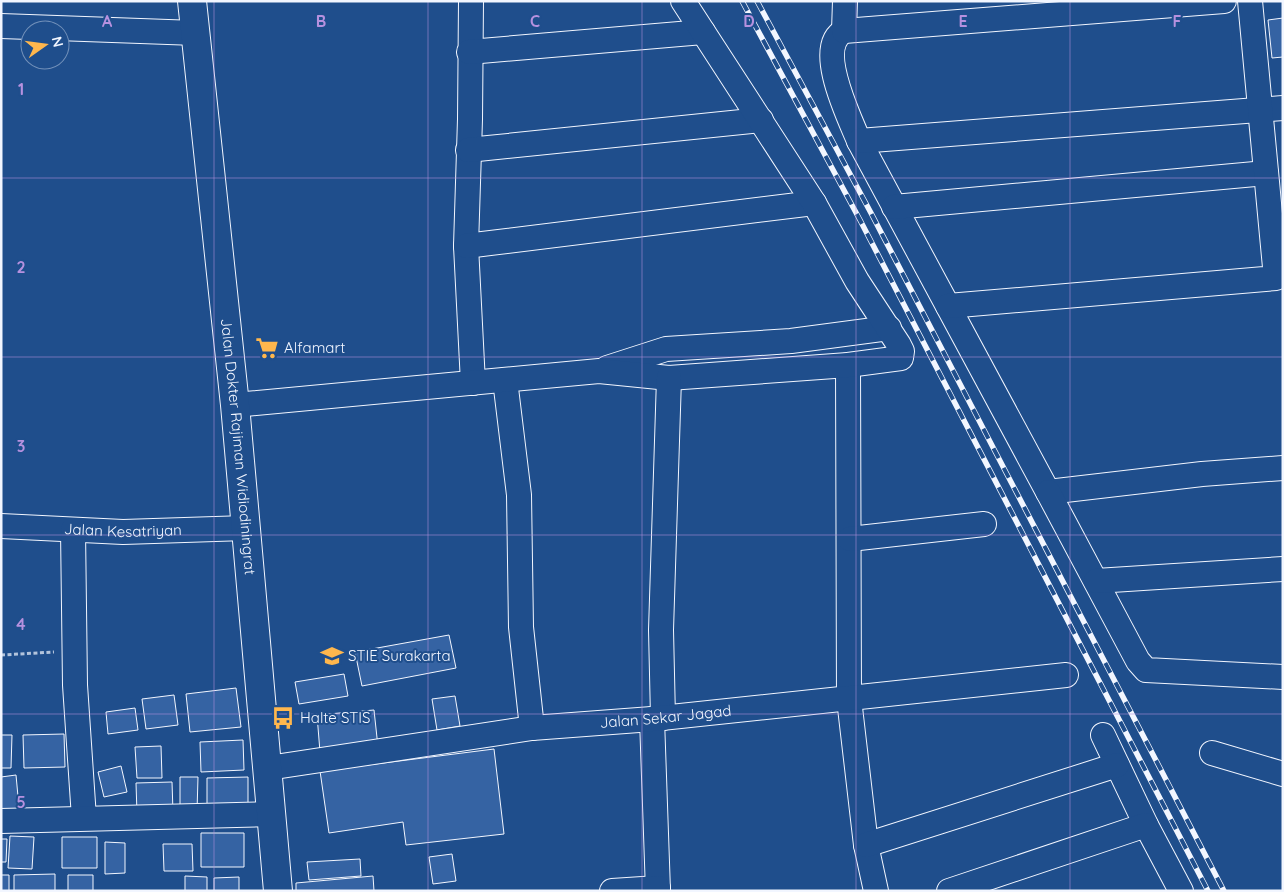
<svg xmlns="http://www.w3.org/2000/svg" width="1284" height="892" viewBox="0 0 1284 892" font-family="Quicksand,sans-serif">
<rect width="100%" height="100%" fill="#1f4e8c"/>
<path fill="#3563a3" stroke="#f2f6ff" d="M1283,18V57L1272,58L1268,20Z
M449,635L456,668L362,686L355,652Z
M344,674L348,696L299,704L295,682Z
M236,688L241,727L190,732L186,694Z
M174,695L178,725L146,729L142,699Z
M455,696L460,726L437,730L432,699Z
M135,708L138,730L108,734L106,712Z
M374,710L378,747L320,752L317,715Z
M64,734L65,767L24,768L23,735Z
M1,735H12L11,768H1Z
M243,740L244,770L201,772L200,742Z
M161,746L162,778H137L135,747Z
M494,749L504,834L406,845L403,822L329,833L320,771Z
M121,766L127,792L104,797L98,772Z
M16,775L20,818L1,817V777Z
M180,777H198L197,812L180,811Z
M248,777V811L207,812V778Z
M172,782L173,812L137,814L136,783Z
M201,833H244V867H201Z
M10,836L34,837L32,869L8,868Z
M62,837H97V868H62Z
M1,839H7L6,862H1Z
M105,842L125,843V873L105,874Z
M163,844H192L193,871H164Z
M452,854L456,881L433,884L429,857Z
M360,859L361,876L309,880L307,862Z
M55,874V891H14V875Z
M1,875H9V891H1Z
M68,875H93V891H68Z
M185,876L207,877V891H185Z
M373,876L374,891H296V883Z
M239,877V891H214V878Z"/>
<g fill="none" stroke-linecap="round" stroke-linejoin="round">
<defs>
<g id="minor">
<path d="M471,1L470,119L466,246L473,383"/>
<path d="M1224,1L844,31C814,47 850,119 859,141L1048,492L1202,474L1283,468"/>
<path d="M1,26L196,33"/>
<path d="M844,31L845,1"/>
<path d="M469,52L703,32"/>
<path d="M859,141L1283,108"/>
<path d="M468,150L761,120"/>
<path d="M894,207L1266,173"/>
<path d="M466,246L814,203"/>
<path d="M948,306L1276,278L1250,1"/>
<path d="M848,365L849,699L866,845L876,891"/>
<path d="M607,368L666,349L791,341L889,328"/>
<path d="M505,380L519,495L521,627L532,728"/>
<path d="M235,405L599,371L669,378L848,365L901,358L902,351L899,345L857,281L814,203L683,1"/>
<path d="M1048,492L1138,661L1146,670L1283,677"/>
<path id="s1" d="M1,526L123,532L246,528"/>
<path d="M73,530L75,685L84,818"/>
<path d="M850,539L984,524"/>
<path d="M1096,581L1283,569"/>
<path d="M663,718L661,630L669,378"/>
<path d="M652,719L658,891"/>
<path d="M1103,735L1146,825"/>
<path d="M1212,753L1283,774"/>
<path id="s2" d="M268,768L532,728L652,719L1066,675"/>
<path d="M1,821L272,814"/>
<path d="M866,845L1117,765"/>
<path d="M612,891L658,888"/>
<path d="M949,891L1146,825L1181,891"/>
</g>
<g id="major">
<path id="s3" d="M192,1L235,405L278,891"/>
</g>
</defs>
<use href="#minor" stroke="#f2f6ff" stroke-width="26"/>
<use href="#major" stroke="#f2f6ff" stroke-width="30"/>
<path stroke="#b3c4dc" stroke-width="3" stroke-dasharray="4 2.5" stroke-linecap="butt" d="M1,655L54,652"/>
<use href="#minor" stroke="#1f4e8c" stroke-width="24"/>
<use href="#major" stroke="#1f4e8c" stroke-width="28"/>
<defs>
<path id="rail" d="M742,1L860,220L1208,891
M757,1L871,213L1224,891"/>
</defs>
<use href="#rail" stroke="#f2f6ff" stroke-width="5.5"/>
<use href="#rail" stroke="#1f4e8c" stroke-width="4" stroke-dasharray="11" stroke-linecap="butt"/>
</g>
<path fill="none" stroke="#b691df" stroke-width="1" stroke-opacity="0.55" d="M214,1V891M428,1V891M642,1V891M856,1V891M1070,1V891M1,178H1283M1,357H1283M1,535H1283M1,714H1283"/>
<defs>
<symbol id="supermarket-bare" viewBox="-9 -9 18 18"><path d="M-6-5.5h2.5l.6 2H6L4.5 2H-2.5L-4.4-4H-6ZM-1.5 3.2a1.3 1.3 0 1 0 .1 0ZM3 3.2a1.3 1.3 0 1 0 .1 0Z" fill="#ffb74d" stroke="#1f4e8c" stroke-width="2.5" paint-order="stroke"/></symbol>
<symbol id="university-bare" viewBox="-9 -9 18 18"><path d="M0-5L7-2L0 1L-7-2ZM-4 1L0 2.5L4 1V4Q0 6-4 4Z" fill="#ffb74d" stroke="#1f4e8c" stroke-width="2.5" paint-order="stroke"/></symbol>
<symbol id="bus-bare" viewBox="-9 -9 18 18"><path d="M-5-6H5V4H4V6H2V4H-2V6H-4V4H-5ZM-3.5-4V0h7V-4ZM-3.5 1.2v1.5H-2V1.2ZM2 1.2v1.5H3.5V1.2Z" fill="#ffb74d" stroke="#1f4e8c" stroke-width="2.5" paint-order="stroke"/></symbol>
</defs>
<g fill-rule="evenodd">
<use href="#supermarket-bare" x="251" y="332" width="32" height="32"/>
<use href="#university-bare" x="316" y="640" width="32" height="32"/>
<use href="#bus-bare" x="267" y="702" width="32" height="32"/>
</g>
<g text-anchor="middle" stroke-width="4" stroke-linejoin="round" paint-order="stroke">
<g font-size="15" fill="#f2f6ff" stroke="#1f4e8c" text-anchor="start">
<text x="284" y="353">Alfamart</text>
<text x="348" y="661">STIE Surakarta</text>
<text x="300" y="723">Halte STIS</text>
</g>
<g font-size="15" fill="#f2f6ff" stroke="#1f4e8c">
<text dy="5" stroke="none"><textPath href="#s3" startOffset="448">Jalan Dokter Rajiman Widiodiningrat</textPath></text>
<text dy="5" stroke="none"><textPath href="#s1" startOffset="122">Jalan Kesatriyan</textPath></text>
<text dy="5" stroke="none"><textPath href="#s2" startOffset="401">Jalan Sekar Jagad</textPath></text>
</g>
</g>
<g font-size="16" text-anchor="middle" font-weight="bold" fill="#b691df" stroke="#1f4e8c" stroke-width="4" stroke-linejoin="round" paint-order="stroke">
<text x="107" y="27">A</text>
<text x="321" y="27">B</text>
<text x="535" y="27">C</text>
<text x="749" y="27">D</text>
<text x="963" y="27">E</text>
<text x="1177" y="27">F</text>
<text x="21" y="95">1</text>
<text x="21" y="273">2</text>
<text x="21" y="452">3</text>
<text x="21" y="630">4</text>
<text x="21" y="808">5</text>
</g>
<rect width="1284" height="892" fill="none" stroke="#f2f6ff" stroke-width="5"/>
<g transform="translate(45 45) rotate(76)"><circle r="24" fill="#1f4e8c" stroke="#7391ba"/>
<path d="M0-4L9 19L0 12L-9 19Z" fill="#ffb74d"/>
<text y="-8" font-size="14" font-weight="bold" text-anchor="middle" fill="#f2f6ff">N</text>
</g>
</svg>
